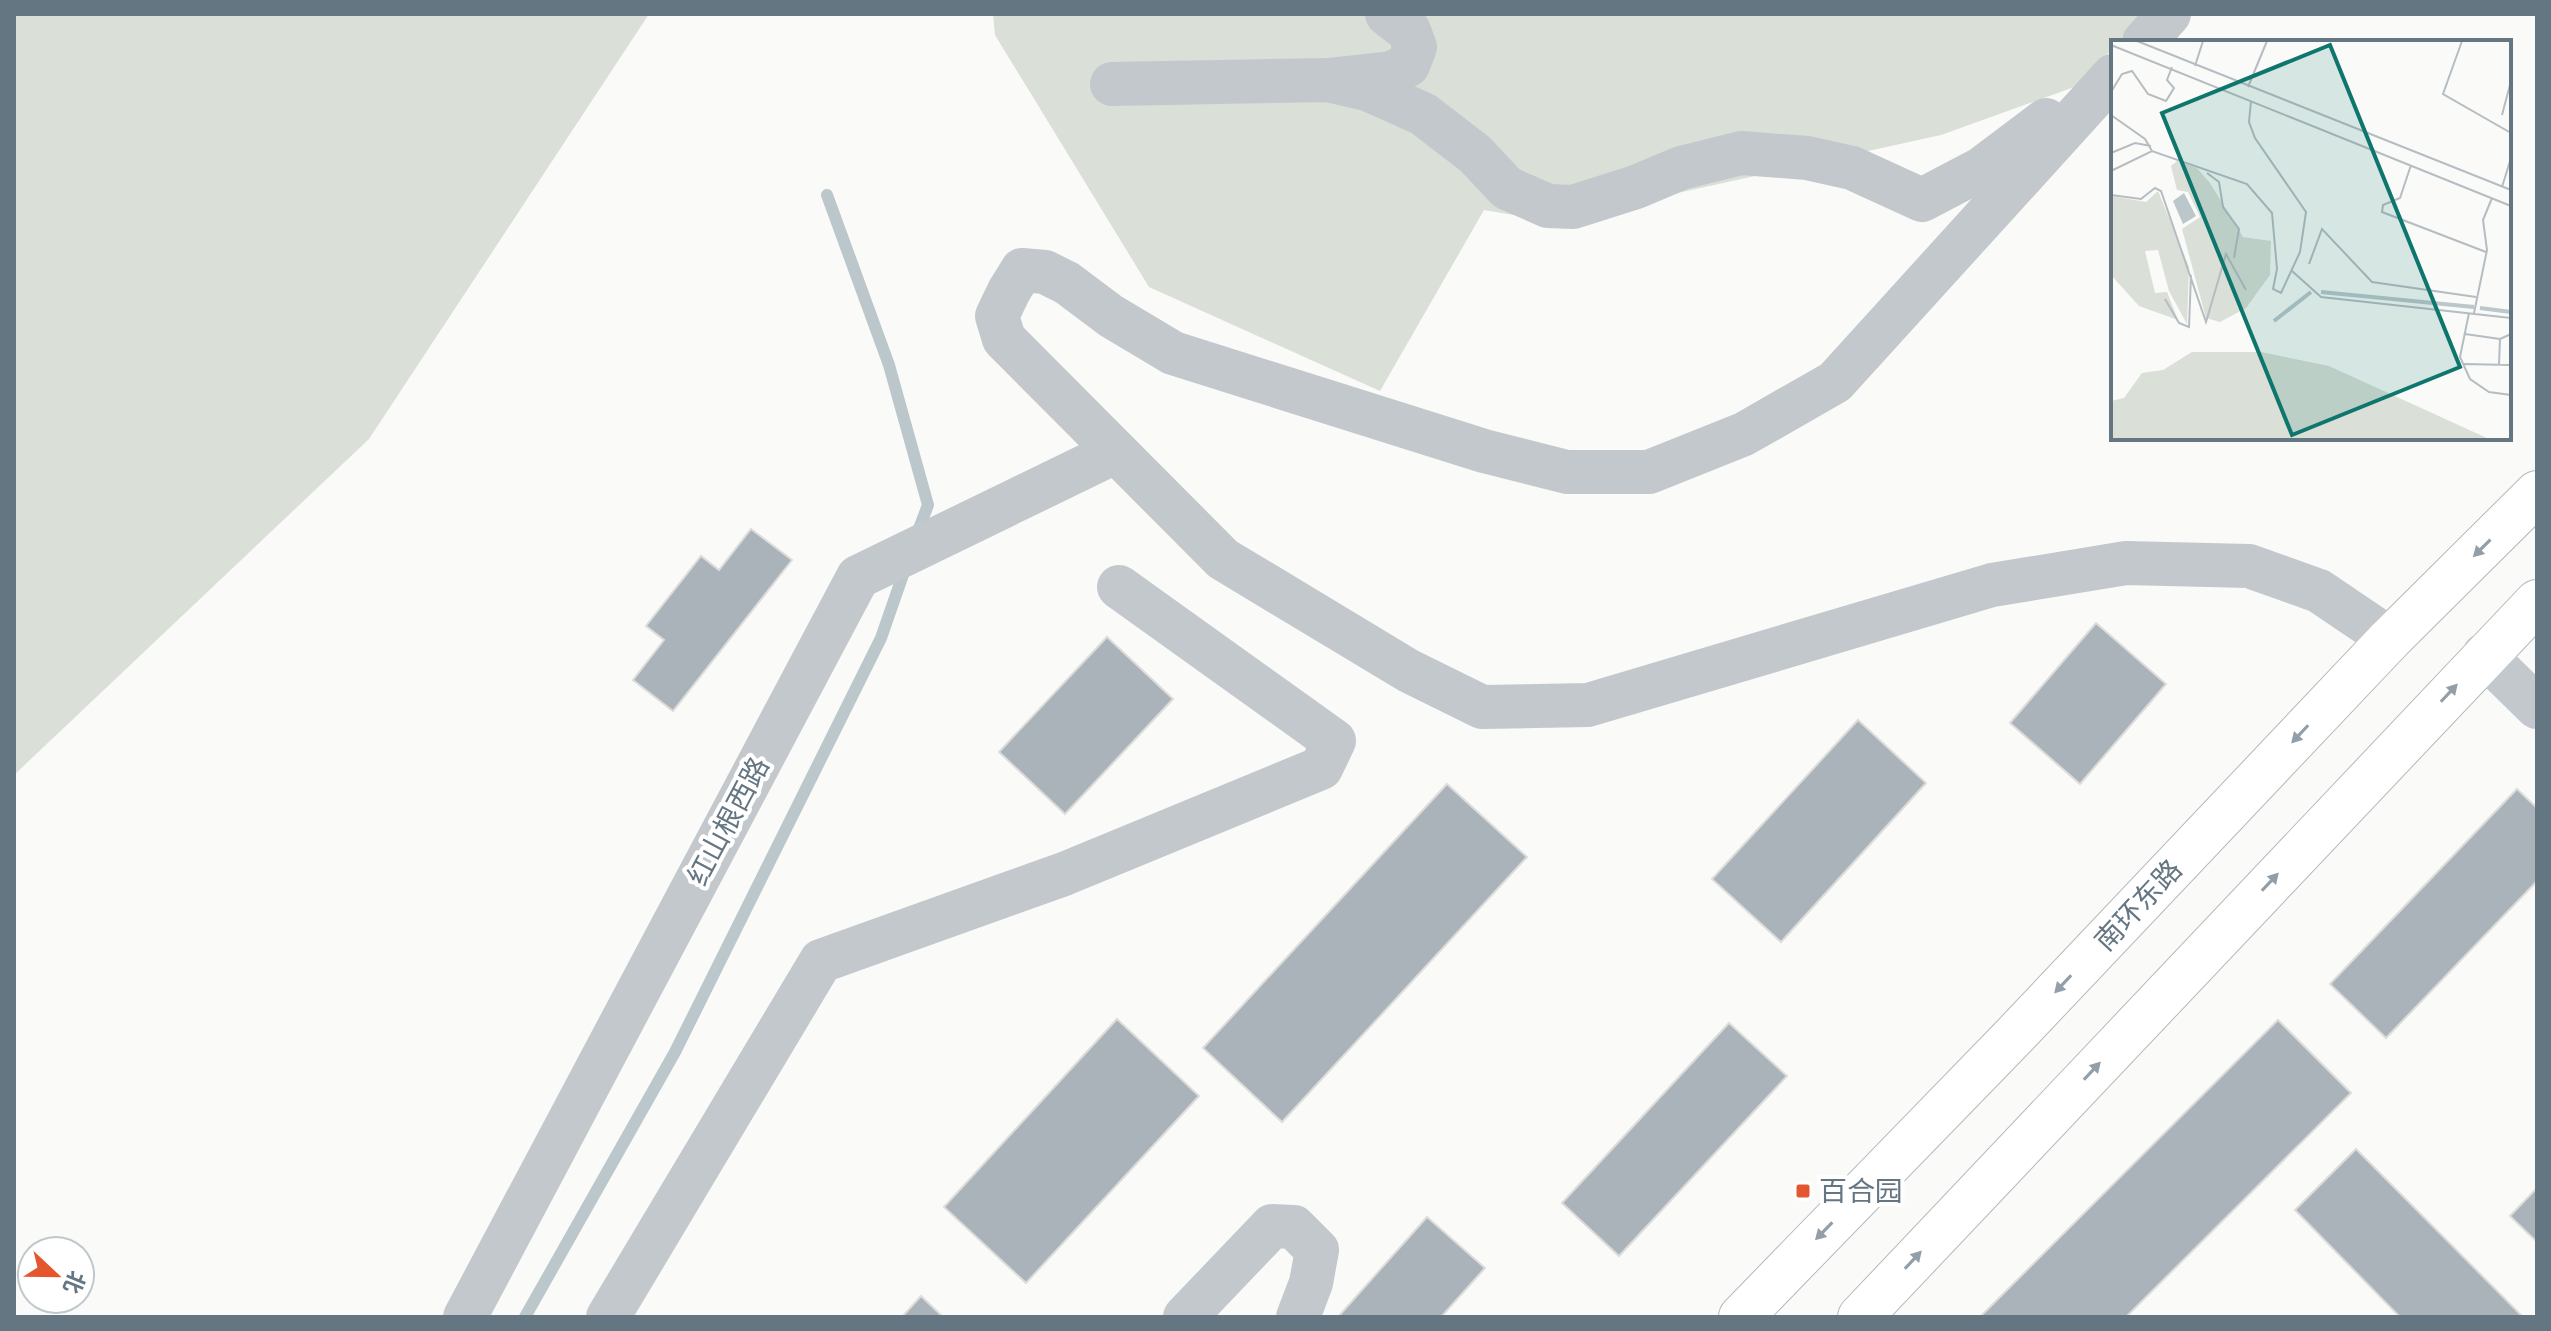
<svg xmlns="http://www.w3.org/2000/svg" width="2551" height="1331" viewBox="0 0 2551 1331" font-family="Jost,'Noto Sans SC',sans-serif">
<rect width="100%" height="100%" fill="#fafaf8"/>
<path fill="#dadfd7" d="M14,14H649L369,439L14,775Z
M993,14H2144L2118,42H2113V48L2077,86L1941,135L1550,221L1484,210L1380,391L1149,287L995,35Z"/>
<g fill="none" stroke-linecap="round" stroke-linejoin="round">
<path stroke="#bbc7cb" stroke-width="12" d="M827,195L889,365L928,505L917,534
M525,1317L675,1052L881,638L906,566"/>
</g>
<path fill="#aab3b9" stroke="#dcdcda" stroke-width="2" d="M751,529L792,560L673,711L633,680L664,640L646,626L701,556L719,570Z
M2096,623L2166,684L2080,784L2010,723Z
M1107,637L1173,699L1065,814L999,752Z
M1858,720L1926,783L1781,942L1712,879Z
M1447,784L1527,857L1282,1122L1203,1048Z
M2517,789L2537,808V881L2386,1038L2330,984Z
M1117,1019L1199,1096L1026,1283L944,1207Z
M2278,1020L2351,1093L2126,1317H1980Z
M1729,1023L1787,1076L1619,1256L1562,1203Z
M2356,1149L2523,1317H2400L2295,1210Z
M2537,1188V1242L2510,1216Z
M1427,1217L1485,1268L1441,1317H1338Z
M921,1296L943,1317H902Z"/>
<g fill="none" stroke-linecap="round" stroke-linejoin="round">
<defs>
<path id="highway" d="M1741,1317L2015,1035L2390,639L2537,493
M1860,1317L2537,602"/>
</defs>
<use href="#highway" stroke="#b4b9bd" stroke-width="46"/>
<path stroke="#c3c8cc" stroke-width="44" d="M2144,42L2169,14
M2113,76L1835,382L1744,434L1649,472H1567L1484,451L1173,353L1111,316L1067,283L1045,272L1022,270L1009,291L997,316L1004,339L1223,559L1409,671L1482,707L1588,705L1992,585L2126,563L2249,566L2319,591L2390,639
M1328,80L1367,89L1423,114L1475,154L1507,188L1548,206L1573,207L1636,187L1681,168L1741,153L1807,158L1852,168L1922,200L1981,169L2046,120
M1112,84L1328,80L1392,73L1408,65L1415,47L1409,31L1387,14
M2484,655L2537,707
M465,1317L858,577L1115,452
M608,1317L821,961L1064,874L1321,768L1334,741L1119,587
M1185,1317L1272,1226L1294,1227L1317,1250L1311,1283L1298,1317"/>
<use href="#highway" stroke="#fff" stroke-width="44"/>
</g>
<defs><path id="oneway-solid" d="M-6-.8H1V-3.2L6.5 0L1 3.2V.8H-6Z" transform="scale(2)"/></defs>
<g fill="#939fa8">
<use href="#oneway-solid" transform="translate(2482 548) rotate(135)"/>
<use href="#oneway-solid" transform="translate(2449 693) rotate(-47)"/>
<use href="#oneway-solid" transform="translate(2300 734) rotate(133)"/>
<use href="#oneway-solid" transform="translate(2270 882) rotate(-47)"/>
<use href="#oneway-solid" transform="translate(2063 984) rotate(133)"/>
<use href="#oneway-solid" transform="translate(2092 1071) rotate(-47)"/>
<use href="#oneway-solid" transform="translate(1824 1231) rotate(134)"/>
<use href="#oneway-solid" transform="translate(1913 1260) rotate(-47)"/>
</g>
<rect fill="#e4572e" stroke="#fff" stroke-width="3" x="1795" y="1183" width="16" height="16" rx="4"/>
<g text-anchor="middle" stroke-width="8" stroke-linejoin="round" paint-order="stroke">
<g font-size="28" fill="#657683" stroke="#fff">
<text transform="translate(728 821) rotate(-62)" y="10">红山根西路</text>
<text transform="translate(2138 905) rotate(-47)" y="10">南环东路</text>
</g>
<g font-size="28" fill="#657683" stroke="#fff" text-anchor="start">
<text x="1819" y="1201">百合园</text>
</g>
</g>
<g transform="translate(2111 40)">
<rect width="400" height="400" fill="#fafaf8"/>
<path d="M66,121L86,128L99,143L132,197L160,201L159,235L135,268L109,282L95,278L71,189L89,177L77,152L66,150L60,126ZM47,151L78,227L76,284L58,251L47,210L34,211L44,253L56,252L67,280L28,266L0,235V156L35,162ZM81,312H150L218,326L378,399H0V361L13,358L31,333L52,330Z" fill="#dadfd7"/>
<path d="M73,153L85,176L72,184L62,161Z" fill="#bbc7cb"/>
<path fill="none" stroke="#bbc7cb" stroke-width="4" d="M210,252L363,267M369,268L400,272M163,281L200,252"/>
<path fill="none" stroke="#b5bdc2" stroke-width="2" d="M26,1L400,150M351,1L332,54L400,93M0,5L400,166M84,26L92,1M137,47L156,1M0,52L11,34L21,31L37,54L55,61L63,48L56,40L61,27M0,75L34,99L41,111M391,75L400,41M0,113L24,103L40,106M300,125L289,158L272,165L271,172L375,212M0,131L41,111L136,144L161,173L166,229L162,249L170,253L189,212L195,172L144,98L138,82L140,61M96,133L108,142L112,167L128,189L123,218M391,147L400,118M0,155L30,159L44,148L50,151L95,282L115,214L135,250M198,224L211,189L261,242L365,257M181,231L210,257L400,278M54,259L68,283L78,287L80,235M358,273L349,317L359,339L378,352L400,355M363,273L376,210L372,180L381,158M354,294L389,299M353,324L400,325M388,325L389,299L400,294"/>
<path fill="#0f766e" fill-opacity="0.15" stroke="#0f766e" stroke-width="4" d="M219,5L349,327L181,395L51,73Z"/>
<rect width="400" height="400" fill="none" stroke="#657683" stroke-width="4"/>
</g>
<rect width="2551" height="1331" fill="none" stroke="#657683" stroke-width="32"/>
<g transform="translate(56 1275) rotate(112)"><circle r="38" fill="#ffffff" stroke="#c1c8cd" stroke-width="2"/>
<path d="M0-6L14 30L0 20L-14 30Z" fill="#e4572e"/>
<text y="-12" font-size="22" font-weight="bold" text-anchor="middle" fill="#657683">北</text>
</g>
</svg>
